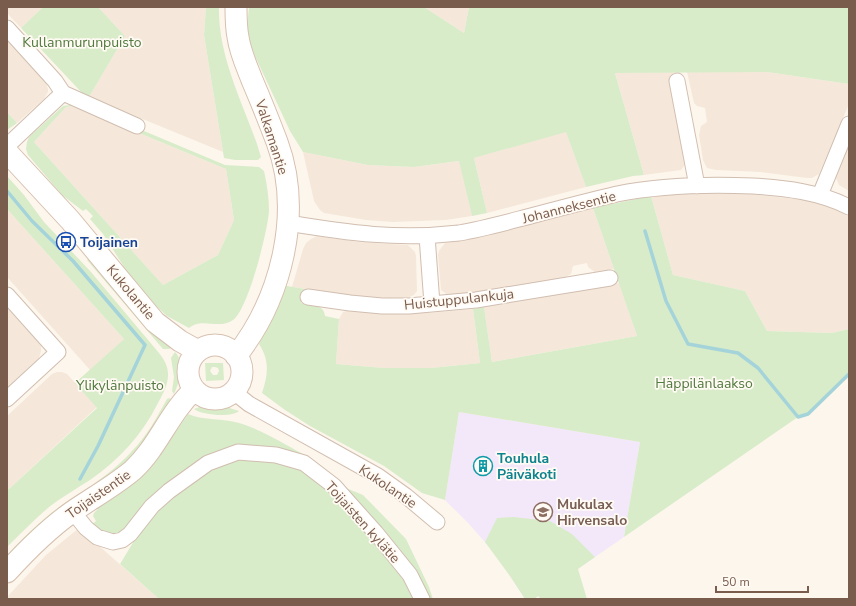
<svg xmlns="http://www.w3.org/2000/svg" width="856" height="606" viewBox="0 0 856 606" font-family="'Nunito Sans',sans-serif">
<rect width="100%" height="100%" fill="#fdf6ec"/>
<path fill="#f5e8da" d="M7,7H43L21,28L7,13Z
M98,7H206L204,35L223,152L89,97L125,36Z
M424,7H469L464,33Z
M7,39L45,80L48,89V92L44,99L17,123L7,112Z
M673,72L688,156L687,162L681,170L644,175L615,73Z
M687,72H767L849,84V104L819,174L812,178H807L760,172L716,170L707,168L703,160L699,135L701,126L707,122L705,108L697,106L694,103Z
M73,106L226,169L234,220L218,255L163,285L34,142L66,107Z
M566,131L586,187L487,213L474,158Z
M849,141V191L839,185L835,176Z
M303,152L368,165L414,167L460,161L472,216L446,220L393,222L366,220L324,213L320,210L314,201Z
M702,193L752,194L804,200L832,207L849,217V329L832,333L767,331L745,291L673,275L651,196Z
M593,208L614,269L595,272L588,267L587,263L573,266L571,274L564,278L482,293L449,296L441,290L438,255L439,251L445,243L489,235Z
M7,209L124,339L90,370L7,277Z
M317,236L359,242L408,245L415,252L416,256L417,291L414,295L405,299L354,296L292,287L303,249L306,243L311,239Z
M619,283L637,336L492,362L484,307Z
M7,308L38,342L41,346V351L39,358L7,388Z
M473,309L480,363L431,368H384L336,364L339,319L343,312L346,311L383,313H428Z
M57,372H62L67,374L97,407L9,489L7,487V416L52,374Z
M79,528L159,599H7V597L46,555Z"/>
<path fill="#f3e8fa" d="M459,412L640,442L624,537L534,599H525L510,576L491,549L469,524L445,500Z"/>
<path fill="#d8ecc9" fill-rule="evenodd" d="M43,7H98L125,36L89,97L83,94L21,28Z
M206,7H219C218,55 241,99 257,144L261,157L258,160H235L224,158L204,35Z
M249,7H424L464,33L469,7H849V84L767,72L615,73L644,175L633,176L586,187L566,132L474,158L487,213L472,216L459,161L414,167L368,165L303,152L290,131L246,37Z
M71,102L93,114L73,106L66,107L34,142L163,285L218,255L234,220L226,169L105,119L144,131L225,165L259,167L264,171C267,184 269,198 269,211C268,230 248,310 233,320C219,330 202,317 189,328L167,316L156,306L126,270L103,234L90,219L93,216L86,209L83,211L62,195L28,155L26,149L27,142L29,137L63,106L70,105Z
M7,112L17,123L7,130Z
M7,176L24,195L44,222L91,272L159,353C174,371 168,385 158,403C142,435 119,460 90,480C76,489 62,497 49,507C34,520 21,533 7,547V487L9,489L97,408L75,383L124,339L7,209Z
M651,196L673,275L745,291L767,331L832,333L849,329V374L808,414L798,417L624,537L640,442L459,412L445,500L422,493L384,466L310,426L285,410L262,393C268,374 270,361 259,344L266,330L281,285L305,289L301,303C311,305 324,304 325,316L339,319L336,364L384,368H431L480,363L473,309L484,307L492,362L637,336L593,208Z
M91,256L160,338L171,348L169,349H163L87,260Z
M175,352C186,364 180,380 174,394L172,391L174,377L171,358Z
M205,363H223L224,380L206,381ZM212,367H215L218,368L219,371L217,375H213L210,371Z
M169,398L171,399L157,426L124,467L87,490V489C103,477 119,466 132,451C147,436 157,417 167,399Z
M208,404L223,406L239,411C232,418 201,415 194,409Z
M188,414C205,421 222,418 239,423C260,429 283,443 303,454L299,460L238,449L118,535H105L91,525L96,521L93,516L94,513L98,509V506L161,452Z
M253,456L292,466L363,495L406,539L429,587L433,599H159L120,564L145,523L171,496L225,461Z
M80,493H82L7,563V555C29,531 52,510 80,493Z
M513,517L550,521L572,534L595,557L578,569L587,599H541L538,596L534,599H525L510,576L485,542L497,518Z"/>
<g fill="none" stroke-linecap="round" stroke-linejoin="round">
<path stroke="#a5d3da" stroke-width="3.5" d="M7,191L32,221L73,261L145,345L98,446L80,479
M645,231L666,301L688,344L738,353L758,368L798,417L808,414L849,374"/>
<defs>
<path id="street" d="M7,28L55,81L63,93L7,146
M677,81L697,186
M63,93L137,126
M820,195L849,124
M288,223C348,233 399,240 459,233C482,229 504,223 527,217C557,209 587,201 617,194C662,185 707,184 753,186C785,188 820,192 849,207
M427,236L432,304
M7,295L58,352L7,399
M308,297L350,303L382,306H409L476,300L610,278
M234,392L249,404L378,476L406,496L437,522
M73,512L86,528L97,537L113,542L122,540L130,534L152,506L169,491L208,463L238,452L276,455L304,463L334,486L376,533L410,575L422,599"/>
<path id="secondary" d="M7,152L70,220L155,322L180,341L198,351
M188 372a27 27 0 1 1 54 0a27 27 0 1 1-54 0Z
M236,356C282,298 303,212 277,142C269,121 261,101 252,80C247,67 240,52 238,37C236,27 236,17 236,7
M7,572C27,550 48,529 72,512C92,498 114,486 133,470C158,447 169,413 194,390"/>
</defs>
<use href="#street" stroke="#d1beb0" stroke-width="17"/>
<use href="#secondary" stroke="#d6c0b0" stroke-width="23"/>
<use href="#street" stroke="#fff" stroke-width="15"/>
<use href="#secondary" stroke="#fff" stroke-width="21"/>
</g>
<defs>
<symbol id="bus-ring" viewBox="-11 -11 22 22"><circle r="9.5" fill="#fffaf3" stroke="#1a4fb4" stroke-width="1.5"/><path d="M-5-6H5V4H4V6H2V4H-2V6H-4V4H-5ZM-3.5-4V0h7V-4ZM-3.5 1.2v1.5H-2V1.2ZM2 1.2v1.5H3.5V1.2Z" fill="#1a4fb4"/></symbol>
<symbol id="building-ring" viewBox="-11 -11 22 22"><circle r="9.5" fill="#fffaf3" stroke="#0f9aa8" stroke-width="1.5"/><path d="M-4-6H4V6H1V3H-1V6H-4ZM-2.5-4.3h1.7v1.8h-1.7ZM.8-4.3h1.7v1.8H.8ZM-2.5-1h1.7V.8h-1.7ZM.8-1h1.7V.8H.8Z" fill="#0f9aa8"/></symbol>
<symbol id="school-ring" viewBox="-11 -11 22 22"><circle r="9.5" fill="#fffaf3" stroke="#8d6e63" stroke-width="1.5"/><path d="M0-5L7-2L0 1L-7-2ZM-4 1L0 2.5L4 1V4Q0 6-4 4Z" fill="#8d6e63"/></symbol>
</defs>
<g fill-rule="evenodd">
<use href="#bus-ring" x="55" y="231" width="22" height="22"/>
<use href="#building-ring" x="472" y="455" width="22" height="22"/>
<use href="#school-ring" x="532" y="501" width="22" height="22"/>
</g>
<g text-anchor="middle" stroke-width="3.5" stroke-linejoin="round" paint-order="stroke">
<g font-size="14" fill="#537a41" stroke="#fffaf3">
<text x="82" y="47">Kullanmurunpuisto</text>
<text x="704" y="388">Häppilänlaakso</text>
<text x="120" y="390">Ylikylänpuisto</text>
</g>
<g font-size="14" fill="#7a5c4d" stroke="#fffaf3">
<text transform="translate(272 137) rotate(72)" y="5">Valkamantie</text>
<text transform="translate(569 207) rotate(-14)" y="5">Johanneksentie</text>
<text transform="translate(131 292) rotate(50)" y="5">Kukolantie</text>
<text transform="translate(459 299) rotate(-6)" y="5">Huistuppulankuja</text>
<text transform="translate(388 486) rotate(34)" y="5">Kukolantie</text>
<text transform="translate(98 494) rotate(-35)" y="5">Toijaistentie</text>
<text transform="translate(363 522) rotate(48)" y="5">Toijaisten kylätie</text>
</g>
<g font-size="14" font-weight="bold" fill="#164399" stroke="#fffaf3" text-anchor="start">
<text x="80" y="247">Toijainen</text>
</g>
<g font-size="14" font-weight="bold" fill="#0d838f" stroke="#fffaf3" text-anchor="start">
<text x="497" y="463">Touhula<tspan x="497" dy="16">Päiväkoti</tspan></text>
</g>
<g font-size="14" font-weight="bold" fill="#785e54" stroke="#fffaf3" text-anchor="start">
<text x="557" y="509">Mukulax<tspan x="557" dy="16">Hirvensalo</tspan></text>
</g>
</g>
<rect width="856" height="606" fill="none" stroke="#7a5c4d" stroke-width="16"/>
<path d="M716 586v6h92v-6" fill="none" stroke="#7a5c4d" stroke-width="2"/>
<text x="722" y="586" font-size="12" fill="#7a5c4d" stroke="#fffaf3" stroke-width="3" paint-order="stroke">50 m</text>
</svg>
